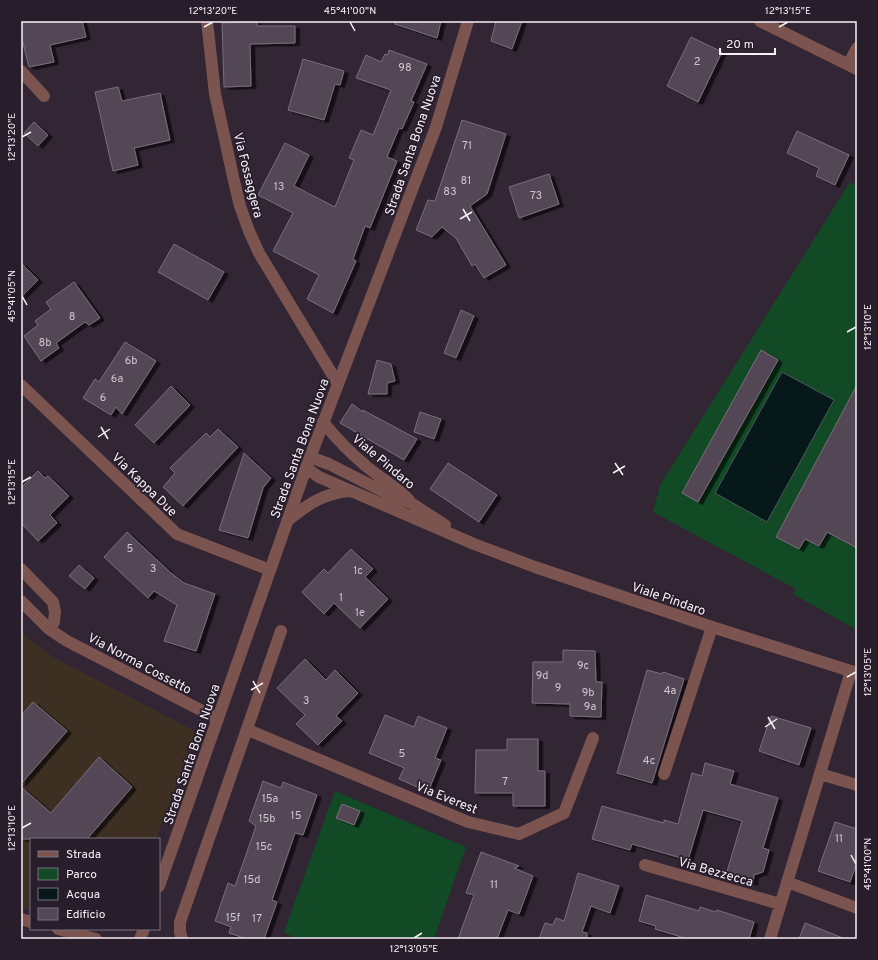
<svg xmlns="http://www.w3.org/2000/svg" width="878" height="960" viewBox="0 0 878 960" font-family="Overpass,sans-serif">
<defs>
<filter id="shadow"><feDropShadow dx="4.5" dy="2.5" stdDeviation="0" flood-color="#0009"/></filter>
</defs>
<rect width="100%" height="100%" fill="#322634"/>
<path fill="#3e2f23" d="M21,632L26,637L53,657L193,730L195,736L156,839H31V910L21,908Z"/>
<path fill="#114a25" d="M850,182L857,186V630L793,594L796,589L653,512L660,485Z
M335,791L466,847L434,939H297L284,932Z"/>
<path fill="#06181a" stroke="#4e585d" d="M782,372L834,400L767,522L715,493Z"/>
<path fill="#534655" stroke="#7a6d7c" filter="url(#shadow)" d="M21,21H82L86,37L50,45L54,62L29,67L21,35Z
M395,21H441L437,38L395,24Z
M496,21H522L512,49L491,41Z
M257,22V26H295V43L250,44L251,86L224,87L222,23Z
M691,37L722,52L698,102L667,86Z
M389,50L427,64L411,101L414,102L402,129L399,128L387,157L397,161L370,228L365,226L353,259L356,261L333,313L307,299L319,275L273,251L293,213L258,195L285,143L309,155L294,186L335,207L354,160L349,158L361,130L373,135L391,90L356,78L366,55L381,62L385,54L388,55Z
M303,59L344,71L340,85L335,84L324,120L288,110Z
M118,87L122,101L160,93L170,140L134,148L138,165L113,171L95,92Z
M462,120L506,134L487,194L470,206L506,265L484,278L475,264L472,266L456,238L442,227L432,237L416,230L428,200L435,201Z
M34,122L48,135L38,146L24,133Z
M797,131L849,155L835,185L816,176L819,168L787,153Z
M549,174L559,204L519,218L509,187Z
M174,244L224,272L208,300L158,272Z
M21,263L38,280L21,297Z
M74,282L100,318L89,325L85,322L56,343L59,348L41,361L24,336L38,325L35,321L51,309L46,302Z
M461,310L474,316L456,358L444,353Z
M125,342L156,361L122,414L116,407L111,415L83,398L95,379L99,382Z
M761,350L778,360L698,502L682,493Z
M377,360L391,364L395,381L387,383V394H368Z
M857,385V548L827,532L819,546L805,539L799,549L776,537Z
M171,386L190,405L154,443L135,425Z
M352,404L363,412V410L417,439L404,460L340,423Z
M420,412L441,419L434,439L414,432Z
M218,429L238,447L183,506L163,487L175,473L170,468L206,433L210,437Z
M244,453L271,478L263,488L248,538L219,530Z
M448,463L497,495L479,522L430,489Z
M38,471L45,478L48,476L69,496L50,515L57,523L38,541L21,523V488Z
M127,532L171,573L184,583L215,594L196,651L164,641L177,605L154,591L148,598L104,557Z
M351,549L373,569L365,577L388,599L360,628L334,603L324,614L302,592L324,569L328,573Z
M79,565L94,578L85,589L69,576Z
M563,650L595,651L596,682H602L601,717L570,716V704L532,703L533,662H563Z
M305,659L326,680L335,670L358,693L336,716L342,721L318,745L296,724L305,715L277,688Z
M647,670L662,674L663,672L684,679L652,783L617,773Z
M33,702L67,731L21,784V716Z
M385,715L414,727L418,716L447,728L435,758L441,760L428,792L399,779L404,768L369,753Z
M771,716L811,728L799,765L759,751Z
M507,739H538V771H545V806H513V793H475L476,750H507Z
M99,757L132,787L87,839H21V787L51,813Z
M705,763L734,771L730,784L778,798L763,848L769,850L763,872L754,875L753,883L726,875L742,821L739,820L703,810L688,860L632,844L630,850L592,839L602,806L664,823V820L678,824L692,773L702,776Z
M263,781L281,788L283,782L317,795L303,835L295,833L272,900L277,902L264,939H247L229,933L231,927L215,921L228,883L235,886L256,826L249,821Z
M342,804L360,811L354,825L336,818Z
M835,822L857,829V862L850,882L818,871Z
M481,852L519,866L514,868L533,876L519,914L508,910L497,939H458L474,895L466,893Z
M578,873L619,886L610,913L591,906L582,932L587,933V939H539L545,923L553,925L556,918L564,921Z
M646,895L699,911L700,907L716,912L717,910L754,922L749,939H688L655,929L656,926L639,921Z
M805,923L843,938V939H799Z"/>
<g fill="none" stroke-linecap="round" stroke-linejoin="round">
<path stroke="#7b534f" stroke-width="12" d="M207,21L215,94L234,181L240,206L249,231L259,253L338,384
M760,21L857,69
M848,65L857,48
M21,71L44,96
M21,385L177,534L270,570
M323,422C336,438 350,453 366,466C380,478 397,487 409,500
M310,457L329,464L392,496L411,503L445,525
M306,468L319,477L474,544L535,567L712,627L857,673
M287,521C307,505 323,493 350,491
M21,569L53,602L55,612L54,622L49,629
M21,601L49,629L67,641L218,719
M248,730L468,822L519,834L564,813L593,738
M664,774L712,627
M820,774L857,785
M645,865L780,904
M787,882L857,908
M159,886L306,468L436,127L468,21
M21,919L31,922
M58,929L96,939
M140,939L144,929
M182,939L180,932V922L281,631
M770,939L851,671"/>
</g>
<path fill="none" stroke="#f7eff8" stroke-width="1.5" d="M350,22L355,31M204,27L213,22M779,27L788,22M22,137L31,132M463,209L470,221M460,219L472,212M22,296L27,305M847,332L856,327M101,427L108,439M98,437L110,429M615,463L623,475M613,473L625,466M22,482L31,477M847,677L856,672M253,681L260,693M251,690L263,683M768,717L775,729M765,727L777,719M22,828L31,823M851,855L856,864M414,938L422,933"/>
<g text-anchor="middle" stroke-width="3.5" stroke-linejoin="round" paint-order="stroke">
<g font-size="11" fill="#cec5cf">
<text x="697" y="65">2</text>
<text x="405" y="71">98</text>
<text x="467" y="149">71</text>
<text x="466" y="184">81</text>
<text x="279" y="190">13</text>
<text x="450" y="195">83</text>
<text x="536" y="199">73</text>
<text x="72" y="320">8</text>
<text x="45" y="346">8b</text>
<text x="131" y="364">6b</text>
<text x="117" y="382">6a</text>
<text x="103" y="401">6</text>
<text x="130" y="552">5</text>
<text x="153" y="572">3</text>
<text x="358" y="574">1c</text>
<text x="341" y="601">1</text>
<text x="360" y="616">1e</text>
<text x="583" y="669">9c</text>
<text x="542" y="679">9d</text>
<text x="558" y="691">9</text>
<text x="670" y="694">4a</text>
<text x="588" y="696">9b</text>
<text x="306" y="704">3</text>
<text x="590" y="710">9a</text>
<text x="402" y="757">5</text>
<text x="649" y="764">4c</text>
<text x="505" y="785">7</text>
<text x="270" y="802">15a</text>
<text x="296" y="819">15</text>
<text x="267" y="822">15b</text>
<text x="839" y="842">11</text>
<text x="264" y="850">15c</text>
<text x="252" y="883">15d</text>
<text x="494" y="888">11</text>
<text x="233" y="921">15f</text>
<text x="257" y="922">17</text>
</g>
<g font-size="13" fill="#f7eff8" stroke="#281d2a">
<text transform="translate(412 145) rotate(-71)" y="5">Strada Santa Bona Nuova</text>
<text transform="translate(249 175) rotate(76)" y="5">Via Fossaggera</text>
<text transform="translate(299 448) rotate(-70)" y="5">Strada Santa Bona Nuova</text>
<text transform="translate(384 461) rotate(40)" y="5">Viale Pindaro</text>
<text transform="translate(145 484) rotate(44)" y="5">Via Kappa Due</text>
<text transform="translate(669 598) rotate(19)" y="5">Viale Pindaro</text>
<text transform="translate(140 663) rotate(28)" y="5">Via Norma Cossetto</text>
<text transform="translate(191 754) rotate(-71)" y="5">Strada Santa Bona Nuova</text>
<text transform="translate(447 797) rotate(22)" y="5">Via Everest</text>
<text transform="translate(716 871) rotate(16)" y="5">Via Bezzecca</text>
</g>
</g>
<rect width="878" height="960" fill="none" stroke="#281d2a" stroke-width="44"/>
<rect x="30" y="838" width="130" height="92" fill="#281d2a" stroke="#7b717c"/>
<rect x="38" y="851" width="20" height="6" fill="#7b534f" stroke="#7b717c"/>
<text x="66" y="858" font-size="12" fill="#f7eff8">Strada</text>
<rect x="38" y="868" width="20" height="12" fill="#114a25" stroke="#7b717c"/>
<text x="66" y="878" font-size="12" fill="#f7eff8">Parco</text>
<rect x="38" y="888" width="20" height="12" fill="#06181a" stroke="#7b717c"/>
<text x="66" y="898" font-size="12" fill="#f7eff8">Acqua</text>
<rect x="38" y="908" width="20" height="12" fill="#534655" stroke="#7b717c"/>
<text x="66" y="918" font-size="12" fill="#f7eff8">Edificio</text>
<path d="M720 48v6h55v-6" fill="none" stroke="#f7eff8" stroke-width="2"/>
<text x="726" y="48" font-size="12" fill="#f7eff8" stroke="#281d2a" stroke-width="3" paint-order="stroke">20 m</text>
<rect x="22" y="22" width="834" height="916" fill="none" stroke="#f7eff8" stroke-width="1.5"/>
<g font-size="10" text-anchor="middle" fill="#f7eff8">
<text x="213" y="14">12°13'20"E</text>
<text x="350" y="14">45°41'00"N</text>
<text x="788" y="14">12°13'15"E</text>
<text transform="translate(11 137) rotate(-90)" y="4">12°13'20"E</text>
<text transform="translate(11 296) rotate(-90)" y="4">45°41'05"N</text>
<text transform="translate(867 327) rotate(-90)" y="4">12°13'10"E</text>
<text transform="translate(11 482) rotate(-90)" y="4">12°13'15"E</text>
<text transform="translate(867 672) rotate(-90)" y="4">12°13'05"E</text>
<text transform="translate(11 828) rotate(-90)" y="4">12°13'10"E</text>
<text transform="translate(867 864) rotate(-90)" y="4">45°41'00"N</text>
<text x="414" y="952">12°13'05"E</text>
</g>
</svg>
